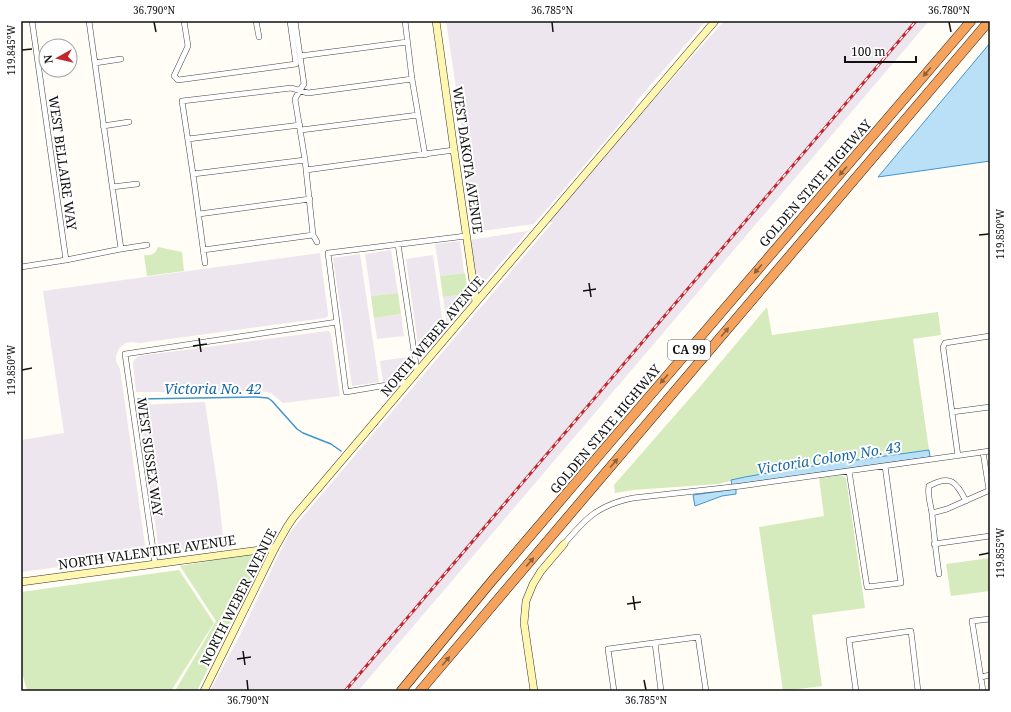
<svg xmlns="http://www.w3.org/2000/svg" width="1011" height="712" viewBox="0 0 1011 712" font-family="'Noto Serif',serif">
<rect width="100%" height="100%" fill="#fffdf5"/>
<path fill="#eee6ef" d="M446,21H706L635,103L636,105L534,224L474,232L465,169L468,168Z
M724,21H929L358,691H210L240,635L284,544L289,534L300,520L553,222L544,223Z
M528,231L476,292L469,240Z
M460,241L464,273L440,276L435,244Z
M391,250L398,293L371,296L365,254Z
M320,253L328,313V316L325,318L140,343L131,342L126,343L119,348L116,356V361L120,369L146,552L144,556L21,572V440L64,433L43,291Z
M360,254L379,382L352,386L333,258Z
M433,255L444,331L420,358L406,259Z
M468,294L469,301L447,326L443,297Z
M401,314L404,336L377,339L374,318Z
M327,331H329L331,334L340,396L283,403L271,393L262,391L202,392H136L133,363L134,360L139,356Z
M407,357L409,371L402,379L383,382L380,361Z
M205,402L218,490L224,545L163,553L159,551L138,405Z"/>
<path fill="#d5ebbd" d="M158,247L182,252L184,271L147,276L144,255C151,256 156,254 158,247Z
M465,273L468,294L443,297L440,276Z
M398,293L401,314L374,318L371,296Z
M767,307L772,335L938,312L941,335L913,339L929,450L791,469L746,477L718,484L633,490L615,493L614,485L704,382Z
M841,475L846,478L865,608L812,615L822,686L783,691L759,527L824,516L819,478Z
M258,553L264,555L197,691H175L216,621L180,566Z
M990,558V591L951,596L946,564Z
M179,570L214,623L171,691H27L21,668V592Z"/>
<path fill="#b9e0f7" stroke="#3f96cf" d="M990,43V161L878,177Z
M929,450L930,457L732,485L731,480L745,477L791,469Z
M736,489V494L722,496L695,506L693,495Z"/>
<g fill="none" stroke-linecap="round" stroke-linejoin="round">
<path stroke="#3f96cf" stroke-width="1.5" d="M138,399L256,397L268,398L272,401L297,429L303,433L331,444L341,451"/>
<defs>
<path id="street" d="M32,21L66,260
M89,21L121,249
M184,21L188,46L174,76L178,80L296,64L290,21
M256,21L259,37
M295,21L304,84L300,90L295,99L305,160L313,235L317,242
M405,21L412,79L425,155
M300,56L407,42
M95,63L121,59
M103,126L129,122
M301,130L418,115
M188,139L300,125
M306,170L454,150
M193,174L305,160
M112,187L137,184
M199,214L310,199
M398,244L417,371
M203,250L313,235
M205,263L193,174L182,101L291,88L308,93L412,79
M21,267L66,260L121,249L147,245
M408,382L381,386L346,392L328,253L466,236
M952,412L990,407
M983,452L989,490
M958,456L943,347L945,343L990,336
M849,471L867,587L901,583L885,466
M932,513L947,509L990,490
M564,544C586,518 598,505 633,498L741,486L990,451
M934,544L990,536
M155,563L125,354L337,322
M939,574C936,554 934,534 932,514C931,505 927,495 929,486C951,474 956,482 966,501
M655,643L661,691
M981,677L990,675
M614,691L608,649L698,637L706,691
M856,691L849,640L911,631L918,691
M983,691L972,621L990,619"/>
<path id="secondary" d="M436,21L454,150L476,302
M21,582L275,548
M204,691L275,548L287,527L293,518L715,21
M534,691L524,623L526,601L533,584L541,571L564,544"/>
<path id="highway" d="M401,691L491,582L618,433L971,21
M420,691L989,21"/>
</defs>
<use href="#street" stroke="#444" stroke-width="6"/>
<use href="#secondary" stroke="#333" stroke-width="8"/>
<use href="#highway" stroke="#222" stroke-width="10"/>
<use href="#street" stroke="#fff" stroke-width="5"/>
<use href="#secondary" stroke="#fff6b0" stroke-width="7"/>
<use href="#highway" stroke="#f5a25d" stroke-width="9"/>
<defs>
<path id="rail" d="M345,691L916,21"/>
</defs>
<use href="#rail" stroke="#c4262e" stroke-width="3"/>
<use href="#rail" stroke="#fff" stroke-width="1.5" stroke-dasharray="4.5" stroke-linecap="butt"/>
</g>
<defs><path id="oneway-solid" d="M-6-.8H1V-3.2L6.5 0L1 3.2V.8H-6Z"/></defs>
<g fill="#8e613b">
<use href="#oneway-solid" transform="translate(927 72) rotate(131)"/>
<use href="#oneway-solid" transform="translate(843 171) rotate(131)"/>
<use href="#oneway-solid" transform="translate(758 269) rotate(131)"/>
<use href="#oneway-solid" transform="translate(725 332) rotate(-50)"/>
<use href="#oneway-solid" transform="translate(664 379) rotate(131)"/>
<use href="#oneway-solid" transform="translate(614 463) rotate(-50)"/>
<use href="#oneway-solid" transform="translate(530 562) rotate(-50)"/>
<use href="#oneway-solid" transform="translate(446 661) rotate(-50)"/>
</g>
<path fill="none" stroke="#111" stroke-width="1.5" d="M154,22L156,32M552,22L553,32M949,22L951,32M22,50L32,49M979,235L989,234M589,283L591,297M583,291L596,289M199,338L201,352M193,346L207,344M22,370L32,368M979,555L989,553M633,596L635,610M627,604L641,602M243,651L245,665M237,659L251,657M247,680L248,690M644,680L646,690"/>
<g text-anchor="middle" stroke-width="4" stroke-linejoin="round" paint-order="stroke">
<rect fill="#fff" stroke="#585858" stroke-width="1" x="668" y="340" width="42" height="20" rx="3"/>
<g font-size="12" font-weight="bold" fill="#111">
<text x="689" y="354">CA 99</text>
</g>
<g font-size="13" fill="#111" stroke="#fff">
<text transform="translate(468 160) rotate(82)" y="5">WEST DAKOTA AVENUE</text>
<text transform="translate(63 163) rotate(82)" y="5">WEST BELLAIRE WAY</text>
<text transform="translate(815 183) rotate(-49)" y="5">GOLDEN STATE HIGHWAY</text>
<text transform="translate(432 336) rotate(-50)" y="5">NORTH WEBER AVENUE</text>
<text transform="translate(605 429) rotate(-50)" y="5">GOLDEN STATE HIGHWAY</text>
<text transform="translate(150 457) rotate(82)" y="5">WEST SUSSEX WAY</text>
<text transform="translate(147 552) rotate(-8)" y="5">NORTH VALENTINE AVENUE</text>
<text transform="translate(238 597) rotate(-63)" y="5">NORTH WEBER AVENUE</text>
</g>
<g font-size="14" font-style="italic" fill="#1768a6" stroke="#fff">
<text x="213" y="394">Victoria No. 42</text>
<text transform="translate(829 458) rotate(-9)" y="5">Victoria Colony No. 43</text>
</g>
</g>
<rect width="1011" height="712" fill="none" stroke="#ffffff" stroke-width="44"/>
<g transform="translate(58 58) rotate(262)"><circle r="19" fill="#ffffff" stroke="#a0a0a0"/>
<path d="M0-3L7 15L0 10L-7 15Z" fill="#c4262e"/>
<text y="-6" font-size="11" font-weight="bold" text-anchor="middle" fill="#111111">N</text>
</g>
<path d="M845 56v6h71v-6" fill="none" stroke="#111111" stroke-width="2"/>
<text x="851" y="56" font-size="12" fill="#111111" stroke="#ffffff" stroke-width="3" paint-order="stroke">100 m</text>
<rect x="22" y="22" width="967" height="668" fill="none" stroke="#111" stroke-width="1.5"/>
<g font-size="10" text-anchor="middle" fill="#111">
<text x="154" y="14">36.790°N</text>
<text x="552" y="14">36.785°N</text>
<text x="949" y="14">36.780°N</text>
<text transform="translate(11 50) rotate(-90)" y="4">119.845°W</text>
<text transform="translate(1000 234) rotate(-90)" y="4">119.850°W</text>
<text transform="translate(11 370) rotate(-90)" y="4">119.850°W</text>
<text transform="translate(1000 553) rotate(-90)" y="4">119.855°W</text>
<text x="248" y="704">36.790°N</text>
<text x="646" y="704">36.785°N</text>
</g>
</svg>
